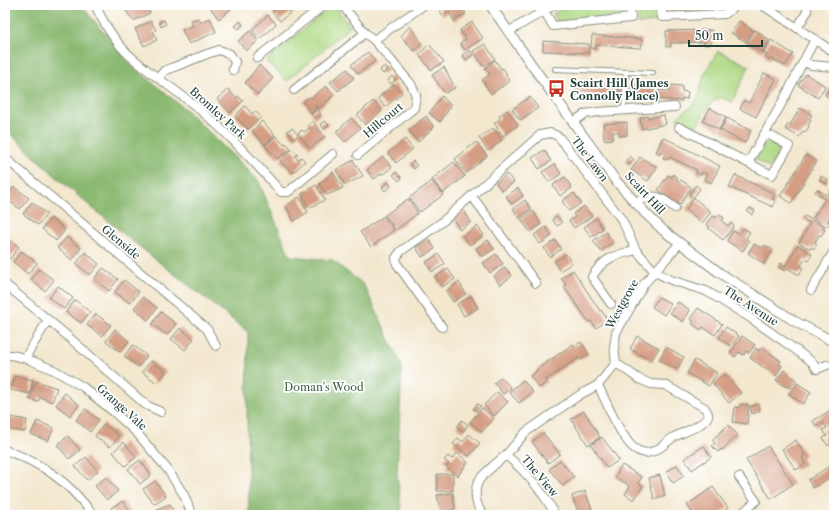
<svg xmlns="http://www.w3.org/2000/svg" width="839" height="520" viewBox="0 0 839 520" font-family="'Libre Caslon Text',serif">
<rect width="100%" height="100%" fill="#fff"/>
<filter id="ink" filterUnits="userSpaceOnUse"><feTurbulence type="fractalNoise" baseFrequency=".025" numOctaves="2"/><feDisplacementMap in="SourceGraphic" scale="8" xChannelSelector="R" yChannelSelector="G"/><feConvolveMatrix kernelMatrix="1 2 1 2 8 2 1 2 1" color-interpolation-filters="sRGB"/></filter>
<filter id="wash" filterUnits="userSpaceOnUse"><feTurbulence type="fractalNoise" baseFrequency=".012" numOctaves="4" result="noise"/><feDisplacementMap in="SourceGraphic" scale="16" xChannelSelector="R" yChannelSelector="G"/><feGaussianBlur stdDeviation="0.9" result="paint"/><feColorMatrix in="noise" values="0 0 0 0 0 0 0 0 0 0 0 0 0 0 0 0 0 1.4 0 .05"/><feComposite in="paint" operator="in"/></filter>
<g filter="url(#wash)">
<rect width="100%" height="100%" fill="#f3e7ce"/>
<path fill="#afd985" stroke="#678b5c" d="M332,5H334L350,27L287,81L266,61Z
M569,5H655L656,22L638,24L639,5L627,6L625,15L558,22L553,14Z
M670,5H727L724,9L671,12Z
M718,51L749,66L732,102L720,97L710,104L694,129L676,118L692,106L698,98L704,75Z
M772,140L779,143L780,152L769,168L756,159L765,144Z"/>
<path fill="#8bb972" stroke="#557b53" d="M5,5H81L132,66L185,109L258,180L290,256L332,260L364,285L402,366L397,473L402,515H249L247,422L248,332C165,266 79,203 5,128Z"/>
<g id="blocks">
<path fill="#d59d84" d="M127,5H146L150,13L133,21L123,6Z
M216,5H227L231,9L219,19L211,9Z
M281,5H294L296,8L280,21L272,12Z
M446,5H460L466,13L454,21L449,12L443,16L439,9Z
M268,15L276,24L260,39L252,30Z
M198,18L200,22L210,18L216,32L189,44L182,30L193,26L190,21Z
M164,20L166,24L161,27L159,22Z
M151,21L156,30L153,32L157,40L144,46L135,29Z
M240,21L243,25L239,29L235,26Z
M739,21L753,30L746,42L731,33Z
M472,22L483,38L465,50L460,43L466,39L460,30Z
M410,26L422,44L414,51L401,36Z
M712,30V42H710V45H704V42L671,43V47H666V31Z
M755,30L769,40L762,52L747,43Z
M250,31L258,41L246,51L238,41Z
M592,35L642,39L641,48L596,45V49L591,48Z
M771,40L793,54L785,66L771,58L769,60L765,57L767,55L763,53Z
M543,41L589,44V53L543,51Z
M429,44L444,62L431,70L419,55Z
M485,44L495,59L483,66L473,51Z
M470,50L473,55L466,60L462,55Z
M368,52L375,61L358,74L351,65Z
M495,60L501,69L503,68L507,74L505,75L510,81L491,94L482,80L490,74L485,68Z
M259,65L273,78L258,95L245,83Z
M385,66L388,70L383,74L380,70Z
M444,67L455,88L445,93L432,75Z
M347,69L354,78L338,91L330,82Z
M764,73L776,79L756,117L740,109L744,100L749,103Z
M806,74L825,86L818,98L798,85Z
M392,76L396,80L391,84L388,80Z
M576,82L589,83V85L620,87V97L575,94Z
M394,84L402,93L385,107L378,98Z
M832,84L834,85V101L825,95Z
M630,85L636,86V89L669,91L670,85L682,86V91L688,92L687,99L682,98V101L659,99V101H656V100L629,98Z
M326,86L334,95L318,109L315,105L316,108L311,112L303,102L309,97L311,98Z
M228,89L236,98L238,96L243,101L230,113L217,99Z
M442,96L451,106L440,122L429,113Z
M530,97L538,108L520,120L512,109Z
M373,101L382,111L365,125L357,115Z
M245,106L252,114L255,111L261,117L248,129L235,116Z
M710,108L726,117L719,130L703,121Z
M800,108L812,115L809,119L811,120L808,126L809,127L805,132L803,131L799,137L785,129L788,124L790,125Z
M317,109L321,114L315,118L311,114Z
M507,110L518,125L503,136L494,123L500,119L499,116Z
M664,115L666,124L642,129L640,118L648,116V118Z
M426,116L434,127L418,142L409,130Z
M351,118L360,128L345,142L336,132Z
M727,118L751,131L745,143L720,130Z
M262,121L275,135L265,145L252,131Z
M313,121L325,137L310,148L298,133L302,130L304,132L310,128L308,125Z
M325,121L329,125L324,129L320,124Z
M627,122V135L619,136V132H613V139L604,140L603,124Z
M292,128L298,135L294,139L287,131Z
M493,128L502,140L488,151L479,138Z
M276,136L284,145L286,143L291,148L278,159L265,146Z
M663,137L720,166L711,183L704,179L707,174L702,172L701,175L696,173L697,170L669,157L668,160L663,158L665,154L661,151L660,154L656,152Z
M405,139L413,149L396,163L388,153Z
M476,142L487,156L466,173L455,159Z
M292,149L298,154L295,156L298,160L301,157L305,161L293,173L280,161Z
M544,150L551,161L539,169L532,158Z
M806,155L817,161L791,203L780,196Z
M630,156L634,160L629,165L625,162Z
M383,157L392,167L383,174L382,173L374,179L367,170Z
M640,157L657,167L648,181L631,170Z
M353,160L363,176L345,185L336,170Z
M413,161L417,166L414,169L410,164Z
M454,162L465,176L443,193L432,179Z
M555,164L561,174L549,182L542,172Z
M333,172L343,188L327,195L319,184Z
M396,172L402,178L399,181L393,175Z
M507,174L514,182L502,191L496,183Z
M673,174L678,178L676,180L679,182L681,180L691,187L680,205L658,190L668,175L672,177Z
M735,175L775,194L772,199L776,200L773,207L729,187Z
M821,176L828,180L826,184L819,180Z
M565,177L572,188L560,196L553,185Z
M5,179L11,183L5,190Z
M432,181L443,195L420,212L409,198Z
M388,182L391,186L385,191L382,187Z
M834,184V198L828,194Z
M316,185L325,200L309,208L302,194Z
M696,185L700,189L693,198L689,194Z
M14,187L29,198L20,209L5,198Z
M518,188L523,196L511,204L506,196Z
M817,189L834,200V211L828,221L830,223L827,227L813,218L825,199L815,192Z
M574,193L581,203L569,211L562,201Z
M299,197L308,212L294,221L286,206Z
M694,198L711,212L702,223L686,209Z
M408,199L418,213L396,230L385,215Z
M525,200L531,209L519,218L513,209Z
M32,202L47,214L38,225L23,214Z
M584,206L592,216L574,228L569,221L575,217L573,214Z
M750,208L755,211L752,215L747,211Z
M463,209L471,222L460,230L451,216Z
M533,211L541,224L530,232L521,219Z
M719,215L724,218L722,221L728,226L731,223L734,226L723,240L708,228L710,227L706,224L713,216L716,218Z
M384,216L394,230L371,247L360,232Z
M557,216L562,223L557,226L552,219Z
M805,216L824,227L823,229L825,230L821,236L819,235L815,242L817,244L814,249L811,247L810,249L799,243L810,223L803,219Z
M51,218L65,230L56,241L42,229Z
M596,218L603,229L591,237L584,227Z
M477,226L484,235L470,245L463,236Z
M546,227L552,236L540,244L534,235Z
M743,228L750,232L746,239L749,241L743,251L727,241L733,231L739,234Z
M606,232L613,242L601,251L593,241Z
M5,236L19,247L10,259L5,254Z
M67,237L81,248L72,260L57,248Z
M429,239L435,249L422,257L416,247Z
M488,240L494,249L482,257L476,248Z
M555,240L561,249L550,257L544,248Z
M754,244L762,248L764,245L773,250L764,264L748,253Z
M798,245L812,254L808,261L805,259L800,267L803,268L799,275L787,268L785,271L778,267L781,263L785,266Z
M22,251L37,263L28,274L13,262Z
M85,252L99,264L90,275L76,264Z
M439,254L445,264L432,272L426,262Z
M496,254L503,264L490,273L483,263Z
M566,254L572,263L560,271L554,262Z
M505,267L512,276L500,285L494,276Z
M103,268L118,279L109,291L94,279Z
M39,269L54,280L45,291L31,280Z
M448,269L455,279L442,287L435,277Z
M573,270L600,311L601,310L608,320L596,328L591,321L589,322L564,287L566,285L561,278Z
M124,280L139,292L130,303L115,292Z
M459,282L466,294L453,302L446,291Z
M58,286L73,298L64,309L49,298Z
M471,296L478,308L464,316L457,304Z
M143,297L157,308L148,320L134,308Z
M659,297L671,304L664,315L652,307Z
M75,300L90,312L81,323L66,312Z
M678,302L690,310L683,322L670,313Z
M698,308L722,324L715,335L703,327L701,330L692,324L694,321L690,319Z
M161,312L176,324L167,335L152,324Z
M96,314L111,325L102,336L87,325Z
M726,327L739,336L731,346L719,338Z
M180,328L194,339L185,350L171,339Z
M115,329L129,341L120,352L106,341Z
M637,336L659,348L651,361L630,349Z
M742,336L755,345L749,353L746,351L744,355L739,352L735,357L730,353Z
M581,342L589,354L580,360L578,358L546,380L547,382L539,388L530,376L537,371L536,370L573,344L574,346Z
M133,345L147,356L138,367L124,356Z
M666,347L684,357L677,369L659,360Z
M761,347L781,361L779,364L782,366L776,376L750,358L756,348L759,351Z
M695,360L717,373L709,386L687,373Z
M151,361L166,372L157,383L142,372Z
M784,370L796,380L790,388L787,386L786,387L776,380Z
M725,374L741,393L729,403L713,384Z
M15,376L33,380L30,394L11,390Z
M501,377L511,388L503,394L494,383Z
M523,380L533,392L519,403L509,392Z
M36,381L57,388L52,402L40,397L38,402L29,399Z
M797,383L811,392L803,404L789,394Z
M497,392L508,402L494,416L484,405Z
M65,393L79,405L70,416L56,405Z
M477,404L481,406L477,411L473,409Z
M740,404L749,405L747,424L733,422L735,407L739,408Z
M758,404L760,411L752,414L750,407Z
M482,408L494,418L482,432L470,422Z
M834,408V442L828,446L823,438L827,436L823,430L827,428L823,422L816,427L813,421Z
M85,409L99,420L90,432L76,420Z
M584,411L600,437L588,445L571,419Z
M5,416L27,420L25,432L5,429Z
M462,420L468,425L463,432L457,427Z
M37,421L54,428L48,441L31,434Z
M104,424L119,436L110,447L95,436Z
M728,425L738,435L722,450L721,449L718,452L712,446L715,443L712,440Z
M543,433L560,454L548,463L532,442Z
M469,434L480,443L469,456L453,444L458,438L463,442Z
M68,436L80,450L69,459L57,445Z
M602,437L619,460L607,468L591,445Z
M796,440L805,455L802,458L805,464L796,470L782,449Z
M124,442L136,457L125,466L113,452Z
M704,446L711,457L692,470L684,459Z
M768,446L793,484L771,499L746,460Z
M457,453L468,462L458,476L446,467L449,464L444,460L448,456L452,459Z
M86,457L98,471L87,480L75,466Z
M140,460L151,475L140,484L128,469Z
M560,460L574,477L563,486L549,469Z
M622,465L642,477L638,483L643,486L634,500L625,494L630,486L615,477Z
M677,465L684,476L673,483L666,472Z
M831,465L834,470V475L813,488L808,480Z
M437,474H453V491H437Z
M660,475L665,496L654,499L649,478Z
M106,477L118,491L107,500L95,486Z
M155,481L166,496L154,504L143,489Z
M713,487L728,508L718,515H694L687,505Z
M585,491L593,512L585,515H579L572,496Z
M453,493L455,509L440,511L437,495Z
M123,501L128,508L132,515H115L111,508Z
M170,504L175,515H159L157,509Z"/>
</g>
</g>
<g filter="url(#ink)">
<use href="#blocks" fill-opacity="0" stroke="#899281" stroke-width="1"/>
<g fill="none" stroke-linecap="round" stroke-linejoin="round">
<defs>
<path id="service" d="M555,69L653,73
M624,110L626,73"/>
<path id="minor" d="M95,5C105,26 118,47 136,61C156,78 179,92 199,109C229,134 255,163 281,192H288L333,154
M342,5L365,33L374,40L424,5
M662,5V17L725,14L733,8L734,5
M762,5L834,52
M544,10L553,26L631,18L630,6
M797,28L807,12V5
M508,32L554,5
M257,58L324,5
M804,62L811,65L834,67
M159,77L164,71L207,54L219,50L230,54L235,62L233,70
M294,90L365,33
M573,122L585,114L598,112L675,107
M679,127L748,163L783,101L815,39
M358,155L414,108L416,95L411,84L374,40
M5,158L207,329L216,346
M748,163L772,175L789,146L766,133
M472,196L536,283
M634,202C656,194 656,194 675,208
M5,284L64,333L146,405L161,412
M811,290L834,251
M611,304L592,277C603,258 615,255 636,250
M442,327L397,264L396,258L401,251L442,222L540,135L551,133L559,137L622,220L636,250L655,272L671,280L706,291L749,317L796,350L812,362L817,369L827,365
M5,355H11L25,358L54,370L83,387L115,413L137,433L168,470L184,495L192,515
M25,358L48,320
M598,385C605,399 623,444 637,450C640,452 647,454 651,452C660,450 667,441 674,437C683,432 704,426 708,416C709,413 706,411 705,408L665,385L651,384L639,379L616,363
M5,450C44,464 69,482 93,515
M506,455L526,432L581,394L598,385L616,363L614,347L616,333L644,284L680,243
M739,477L756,501L740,515
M483,515C475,505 473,489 480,479C486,471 499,461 506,455C524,470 545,493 555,515"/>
<path id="tertiary" d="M490,5L536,71L616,181L646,214L664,231L720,273L796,322L834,342"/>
</defs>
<use href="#service" stroke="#899281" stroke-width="6"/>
<use href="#minor" stroke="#899281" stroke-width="10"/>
<use href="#tertiary" stroke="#899281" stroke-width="11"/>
<use href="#service" stroke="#fff" stroke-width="4"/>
<use href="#minor" stroke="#fff" stroke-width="8"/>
<use href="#tertiary" stroke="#fff" stroke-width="9"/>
</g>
</g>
<defs>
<symbol id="bus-bare" viewBox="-9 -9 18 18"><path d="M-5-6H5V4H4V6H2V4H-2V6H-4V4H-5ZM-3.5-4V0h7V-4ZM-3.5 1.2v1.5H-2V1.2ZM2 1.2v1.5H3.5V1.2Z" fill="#c8321e" stroke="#fff" stroke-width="2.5" paint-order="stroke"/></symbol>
</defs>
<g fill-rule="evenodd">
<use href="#bus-bare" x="544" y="76" width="25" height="25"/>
</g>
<g text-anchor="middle" stroke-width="3.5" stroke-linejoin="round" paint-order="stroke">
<g font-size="11" font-weight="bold" fill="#1f3d34" stroke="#fff" text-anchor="start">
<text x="570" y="87">Scairt Hill (James<tspan x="570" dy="13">Connolly Place)</tspan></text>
</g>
<g font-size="11" fill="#1f3d34" stroke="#fff">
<text transform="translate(218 113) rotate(42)" y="4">Bromley Park</text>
<text transform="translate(383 120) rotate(-40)" y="4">Hillcourt</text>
<text transform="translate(590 159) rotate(53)" y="4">The Lawn</text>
<text transform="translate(645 193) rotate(47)" y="4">Scairt Hill</text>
<text transform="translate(121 242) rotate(40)" y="4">Glenside</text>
<text transform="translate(622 304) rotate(-61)" y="4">Westgrove</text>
<text transform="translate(751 306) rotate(33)" y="4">The Avenue</text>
<text transform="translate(122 407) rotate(42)" y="4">Grange Vale</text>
<text transform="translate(540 476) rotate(50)" y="4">The View</text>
</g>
<g font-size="11" fill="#436448" stroke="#fff">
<text x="324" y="391">Doman's Wood</text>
</g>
</g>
<rect width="839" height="520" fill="none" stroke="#fff" stroke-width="20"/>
<path d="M689 40v6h73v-6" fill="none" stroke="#1f3d34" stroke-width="2"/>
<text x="695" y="40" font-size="12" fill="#1f3d34" stroke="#ffffff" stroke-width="3" paint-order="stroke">50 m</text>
</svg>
